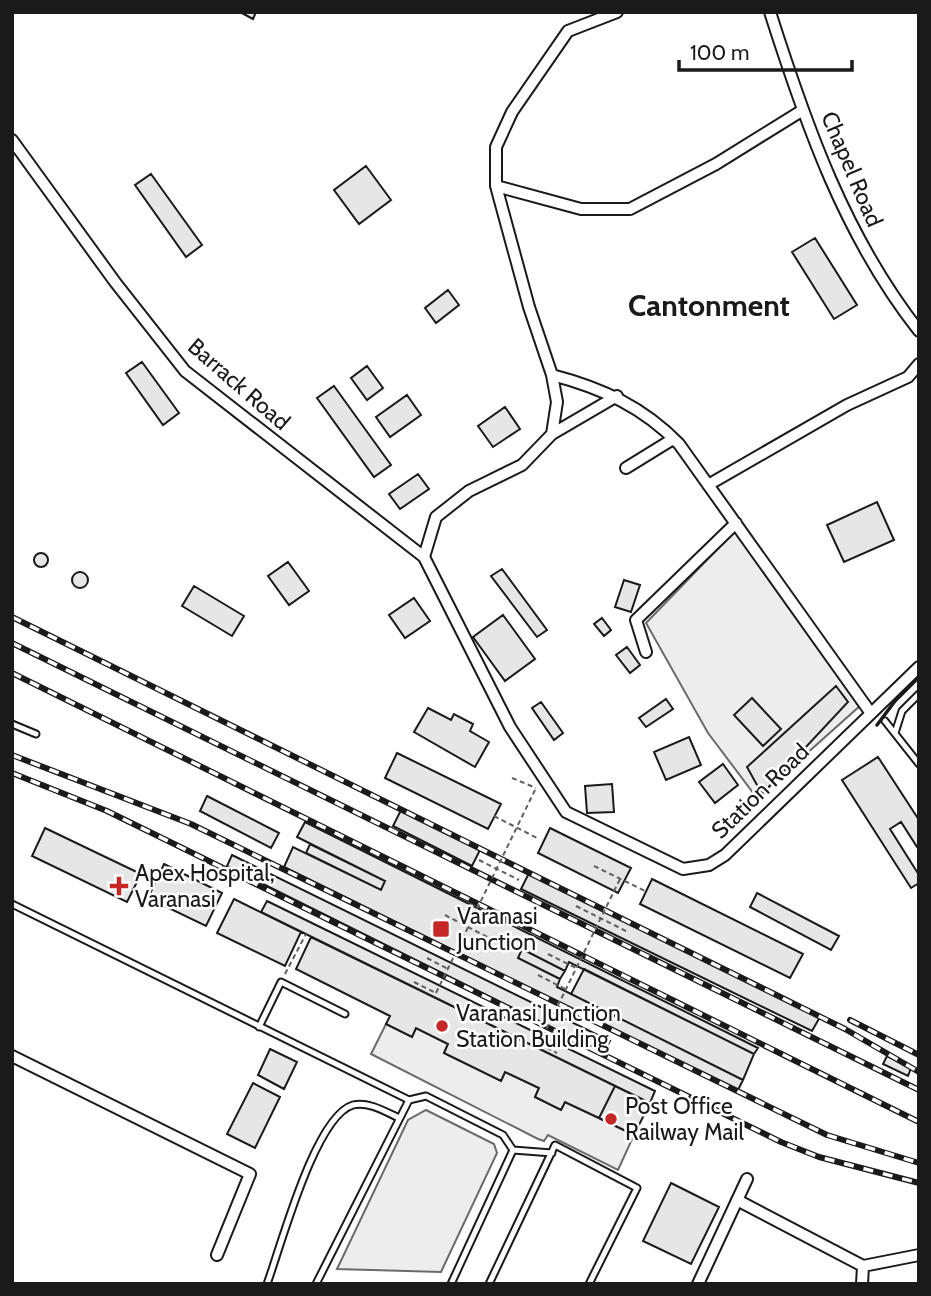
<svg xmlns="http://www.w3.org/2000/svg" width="931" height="1296" viewBox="0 0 931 1296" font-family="Cabin,sans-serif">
<rect width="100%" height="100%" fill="#fff"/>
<path fill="#ededed" stroke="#6a6a6a" stroke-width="2" d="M735,531L862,704L757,798L708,733L646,623Z
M386,1024L412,1037L416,1028L448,1044L444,1053L501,1081L505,1072L539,1088L535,1097L561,1110L565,1102L634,1135L618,1170L548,1135L544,1141L538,1139L371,1054Z
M426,1110L494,1144L497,1153L441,1272L337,1269L408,1120Z"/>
<path fill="#e6e6e6" stroke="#1a1a1a" stroke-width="2" d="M240,12H256L253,19Z
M366,166L391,200L359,224L334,190Z
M151,174L202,245L186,257L135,185Z
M815,238L857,305L834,319L792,252Z
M448,290L459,305L436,323L425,308Z
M142,362L179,413L163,425L126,373Z
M367,366L383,388L367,400L351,378Z
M334,386L391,465L374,477L317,398Z
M407,395L421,415L390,437L376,417Z
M505,407L520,429L493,447L478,426Z
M418,474L429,489L400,509L389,494Z
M877,502L894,540L844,562L827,525Z
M34 560a7 7 0 1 1 14 0a7 7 0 1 1-14 0Z
M288,562L309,591L289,605L268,576Z
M502,569L547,630L537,637L491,576Z
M72 580a8 8 0 1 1 16 0a8 8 0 1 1-16 0Z
M624,580L640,585L631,612L615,607Z
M194,586L244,616L232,636L182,606Z
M414,598L430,621L405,638L389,615Z
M503,615L535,659L505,681L473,637Z
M602,618L611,630L604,636L594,624Z
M627,647L640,665L630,673L616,655Z
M836,686L848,702L762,794L747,767Z
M752,698L781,729L763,746L734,715Z
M666,699L673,709L646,727L639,718Z
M541,702L563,733L554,740L532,708Z
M428,708L451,720L454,714L473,724L470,731L489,742L475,767L414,732Z
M689,737L701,765L666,780L654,752Z
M397,753L501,804L488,829L385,778Z
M878,757L919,820V850L901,822L890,829L919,875V883L911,888L842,780Z
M723,764L738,785L715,803L699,782Z
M612,784L614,812L587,813L585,786Z
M207,796L279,833L271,848L200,811Z
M401,810L480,850L472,866L393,826Z
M305,822L758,1048L754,1054L569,962L565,971L522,949L518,958L560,979L557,987L743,1080L738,1090L284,867L293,847L381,890L385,881L297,837Z
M45,828L141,874L127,902L32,856Z
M550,828L631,868L618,893L538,853Z
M310,844L385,881L381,890L306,853Z
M232,855L610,1041L603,1053L227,866Z
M164,864L222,893L206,926L148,898Z
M529,873L820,1017L812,1031L521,889Z
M652,879L803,954L790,978L640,904Z
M757,893L839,936L831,950L750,907Z
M234,899L301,932L285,966L217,933Z
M267,901L655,1091L650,1103L261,912Z
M311,937L615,1086L599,1118L565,1102L561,1110L535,1097L539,1088L505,1072L501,1081L444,1053L448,1044L416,1028L412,1037L386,1024L390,1016L296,969Z
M522,949L565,971L560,979L518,958Z
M584,969L754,1054L743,1080L571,994Z
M270,1049L297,1062L284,1089L258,1075Z
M887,1056L911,1068L908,1076L883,1064Z
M253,1083L280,1097L255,1148L227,1134Z
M615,1086L650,1103L634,1135L599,1118Z
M671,1183L719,1207L691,1264L643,1241Z"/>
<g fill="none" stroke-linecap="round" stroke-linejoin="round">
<defs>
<path id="service" d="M885,721L919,764
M12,724L36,734
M895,733L902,711L919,694
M12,904L409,1100
M259,1027L281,982L345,1014
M513,1150L552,1153
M267,1284C281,1246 315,1116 353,1105C368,1101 386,1112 399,1118
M316,1284L409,1100L426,1096L503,1135L513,1150L451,1284
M489,1284L555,1145L637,1188L589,1284"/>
<path id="minor" d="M770,12C806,125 845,237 919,331
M12,140L115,282L185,371L424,557L510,727L566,812L683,869L709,865L725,855L919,667
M496,186V147L512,112L568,31L617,12
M552,375C602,388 643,407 679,444L870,712
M552,434L617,396
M626,468L673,439
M708,485L847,405L908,377L919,364
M424,557L436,517L469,491L522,465L552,434L557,402L552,375L529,307L496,186L581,209H630L716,164L803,110
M646,652L636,620L736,523
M12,1056L250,1174L217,1255
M737,1200L863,1266L919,1255
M698,1284L747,1179
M862,1284L863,1266"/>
</defs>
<use href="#service" stroke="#1a1a1a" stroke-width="9"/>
<use href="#minor" stroke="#1a1a1a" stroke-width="14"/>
<path stroke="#5f5f5f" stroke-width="2" stroke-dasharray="5 3.5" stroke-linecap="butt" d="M512,778L536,788
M494,816L539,839
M479,860L519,880
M594,866L645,891
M576,906L628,932
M445,915L489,938
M548,954L576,968
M427,958L448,969
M285,974L306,934
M538,975L565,989
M414,982L436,993
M539,1044L557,1053"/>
<use href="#service" stroke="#fff" stroke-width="5"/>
<use href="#minor" stroke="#fff" stroke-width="10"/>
<defs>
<path id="rail" d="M12,617L845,1029L919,1072
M12,643L919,1090
M12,673L919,1122
M12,755L191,824L827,1135L919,1163
M12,773L107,811L781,1142L819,1157L919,1183
M850,1020L919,1055"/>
</defs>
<use href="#rail" stroke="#1a1a1a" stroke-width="6"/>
<use href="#rail" stroke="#fff" stroke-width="3.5" stroke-dasharray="10" stroke-linecap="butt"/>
<path stroke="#5f5f5f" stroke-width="2" stroke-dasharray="5 3.5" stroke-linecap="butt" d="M436,993L536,788
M539,1044L620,879"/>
<path stroke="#1a1a1a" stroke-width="3.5" d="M877,725L895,701L919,677"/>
</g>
<g fill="#c62828" stroke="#fff" stroke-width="2.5">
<path d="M115.5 875.5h7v7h7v7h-7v7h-7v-7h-7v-7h7z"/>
<rect x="432" y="920" width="18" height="18" rx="3.5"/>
<circle cx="442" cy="1026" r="7"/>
<circle cx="611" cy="1119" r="7"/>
</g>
<g text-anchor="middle" stroke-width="5" stroke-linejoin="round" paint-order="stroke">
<g font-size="23" fill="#1a1a1a" stroke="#fff">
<text transform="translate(852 169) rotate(67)" y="8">Chapel Road</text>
<text transform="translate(239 384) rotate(41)" y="8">Barrack Road</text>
<text transform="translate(760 791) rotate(-44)" y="8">Station Road</text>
</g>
<g font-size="23" fill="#1a1a1a" stroke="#fff" text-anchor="start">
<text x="135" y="881">Apex Hospital,<tspan x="135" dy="26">Varanasi</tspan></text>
<text x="457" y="924">Varanasi<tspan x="457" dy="26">Junction</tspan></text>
<text x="456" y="1021">Varanasi Junction<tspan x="456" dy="26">Station Building</tspan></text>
<text x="625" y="1114">Post Office<tspan x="625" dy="26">Railway Mail</tspan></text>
</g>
<g font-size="30" font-weight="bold" fill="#1a1a1a" stroke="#fff">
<text x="709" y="316">Cantonment</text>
</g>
</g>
<rect width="931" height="1296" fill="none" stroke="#1a1a1a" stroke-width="28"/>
<path d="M679 60v10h173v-10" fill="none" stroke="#1a1a1a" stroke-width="3.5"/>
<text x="690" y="60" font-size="21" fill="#1a1a1a" stroke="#ffffff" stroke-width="5" paint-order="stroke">100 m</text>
</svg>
